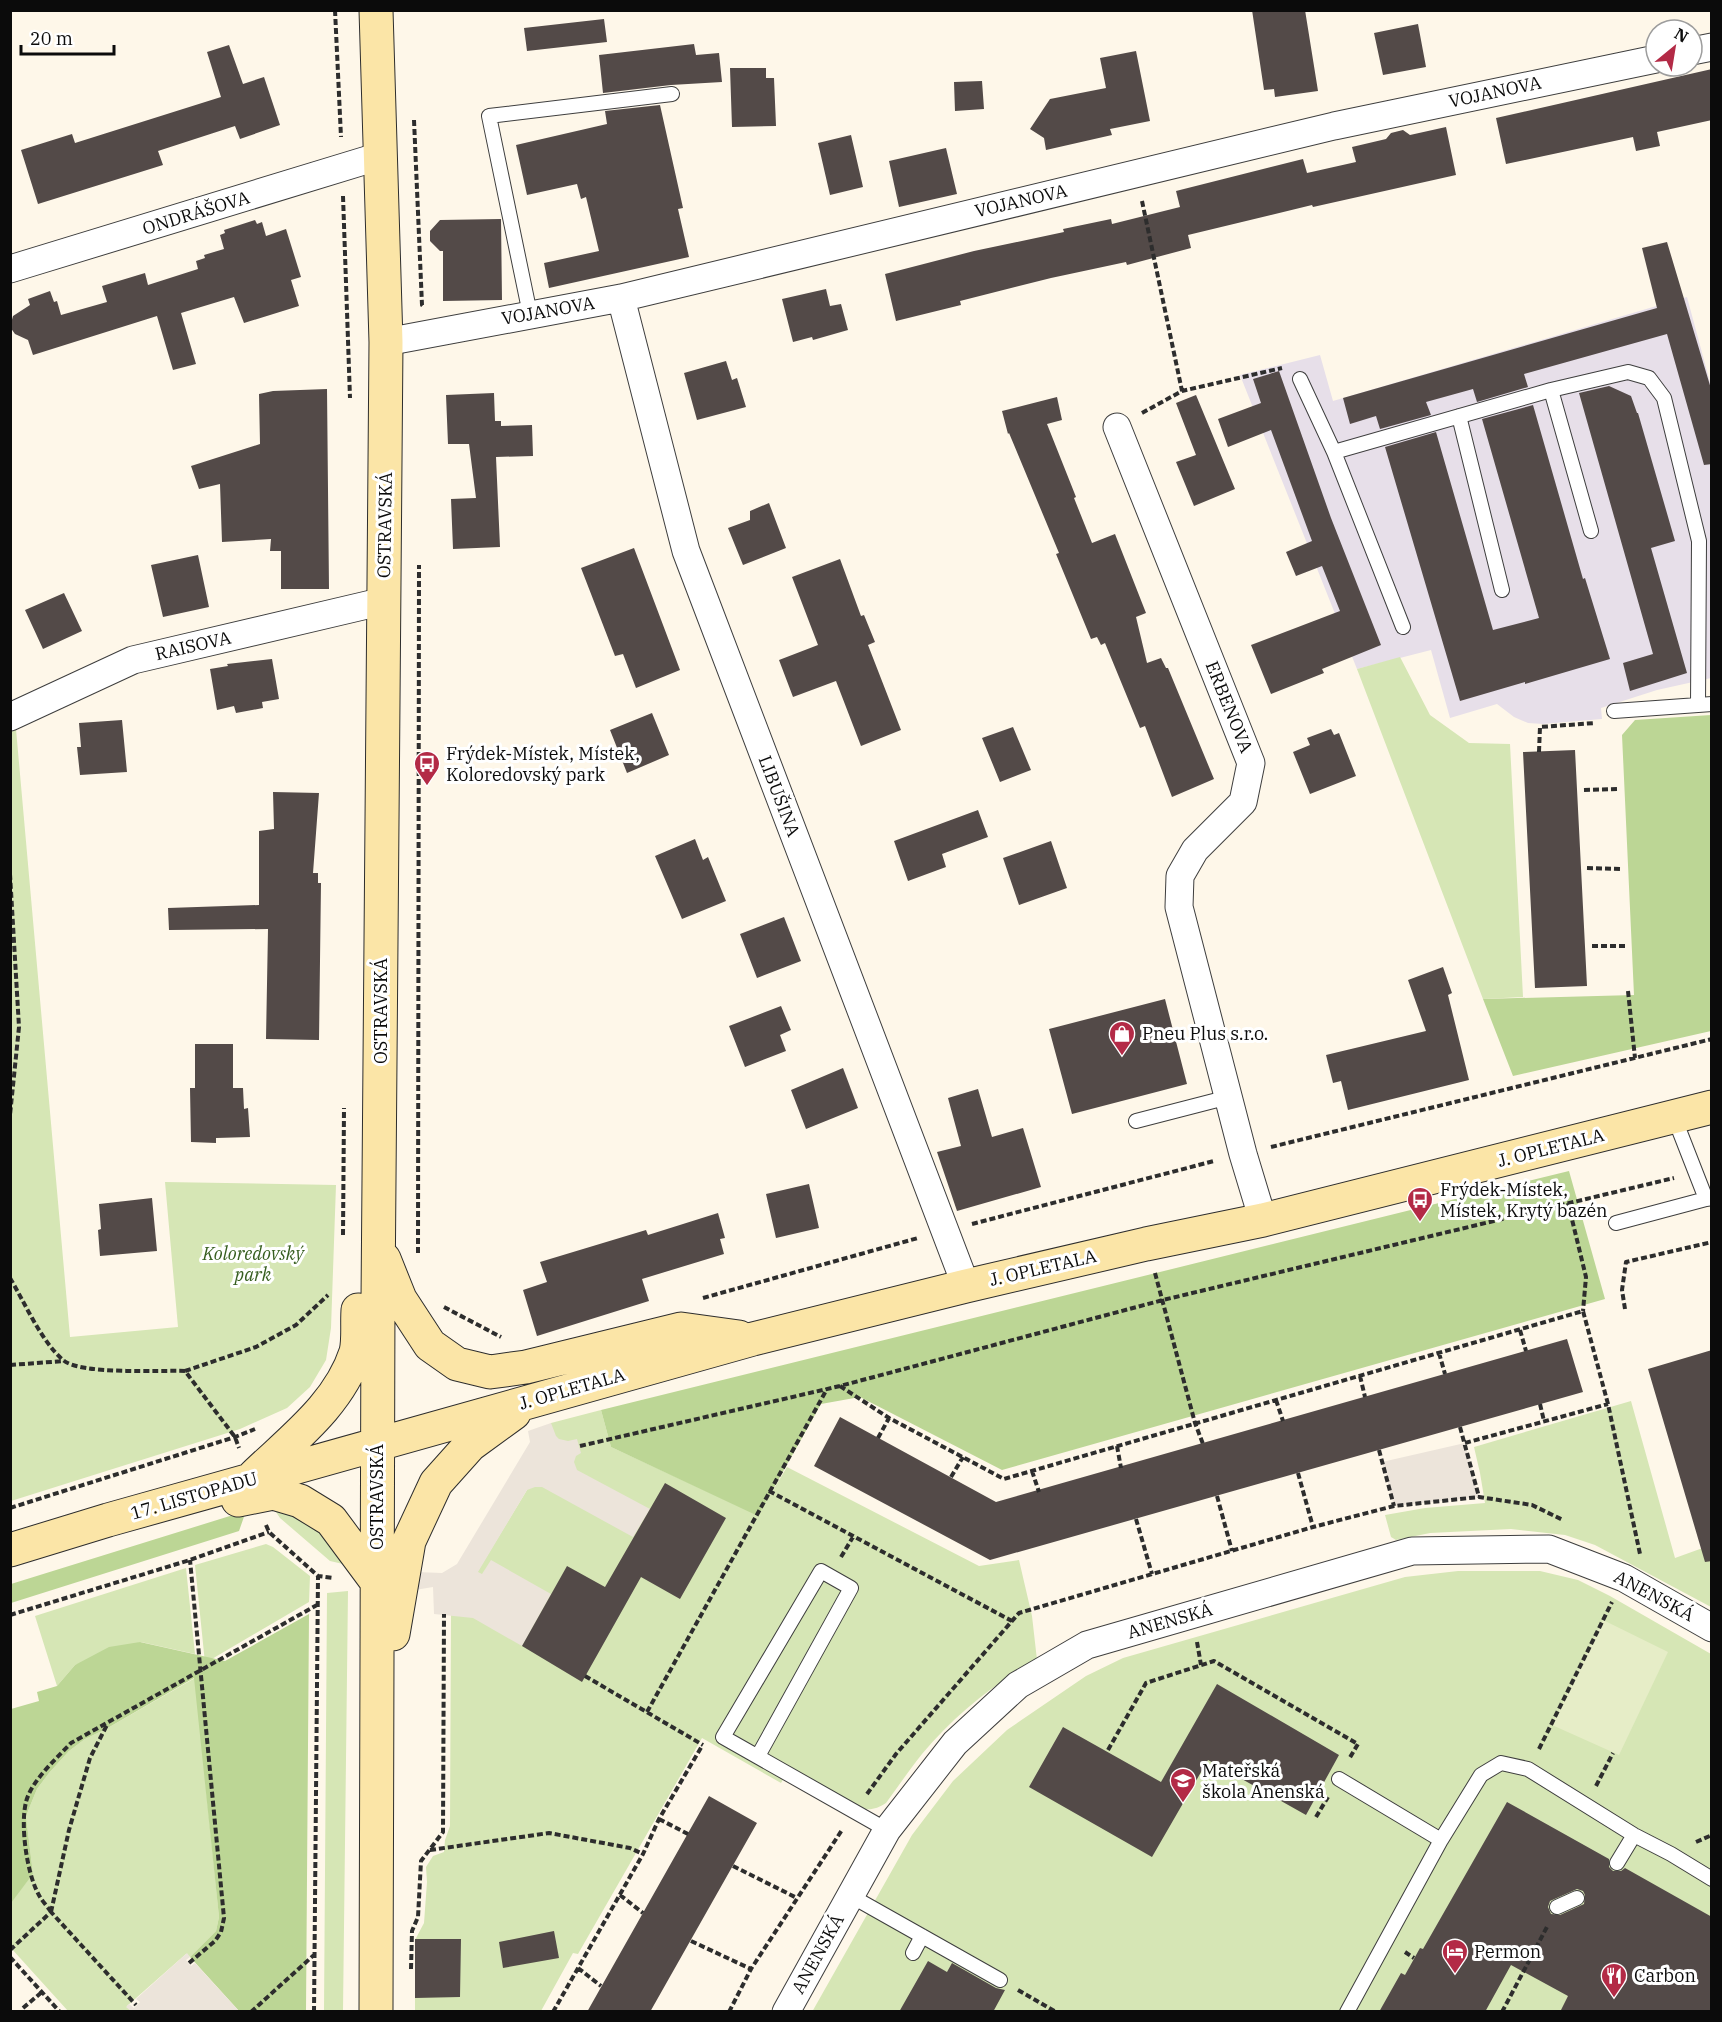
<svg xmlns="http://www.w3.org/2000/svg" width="1722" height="2022" viewBox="0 0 1722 2022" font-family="'IBM Plex Serif',serif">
<rect width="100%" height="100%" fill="#fef7e9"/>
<path fill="#e7dfe9" d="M1687,297L1711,386V678L1657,690L1601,708L1602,719L1543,724L1528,723L1514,717L1497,704L1450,718L1431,650L1357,669L1240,375L1320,355L1333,401Z"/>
<path fill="#d6e6b5" d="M1400,657L1430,715L1469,743L1510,744L1523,997L1483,999L1357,669Z
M16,729L70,1337L178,1327L165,1182L336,1185L331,1328L326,1360L310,1387L287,1408L240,1429L11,1501L10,731Z
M1631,1401L1675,1558L1711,1545V1607L1595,1545L1565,1535L1511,1529L1430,1533L1396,1540L1391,1537L1385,1515L1425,1508L1485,1503L1480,1473L1474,1447Z
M601,1410L611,1447L758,1515L787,1467L979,1566L1019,1560L1032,1616L1037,1660C993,1684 954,1716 922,1754C909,1770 898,1787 886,1803C878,1808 873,1810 864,1809L789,1769L781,1783L702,1738L578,1954L573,1953L541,2011L415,2012V1940L424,1923L427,1882L426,1867L433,1856L444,1852L445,1840L450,1826L451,1615L527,1490L551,1423Z
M272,1506L307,1514L343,1564L330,1561L280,1518Z
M266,1544L273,1547L310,1576L309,1602L205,1663L195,1565Z
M186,1568L195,1654L141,1642L75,1665L57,1686L35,1616Z
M1458,1571H1540L1578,1580L1610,1596L1711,1654V2011L812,2012L912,1835L953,1781L1007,1730L1086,1676L1123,1658L1405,1577Z
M348,1591L343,2011H324L327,1593Z
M195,1678L219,1917L216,1931L190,1957L186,1954L127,2006L131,2011H68L11,1948L10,1903L33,1874L26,1816L37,1789L49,1773L69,1751L85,1739L106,1729Z"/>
<path fill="#bcd695" d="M1711,715V1031L1513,1076L1483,999L1634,995L1622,735L1635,720Z
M1569,1171L1605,1299L1002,1470L860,1397L821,1404L758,1516L611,1447L601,1410Z
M246,1511L239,1531L11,1603V1584Z
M309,1614L306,2011H239L190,1957L216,1931L219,1917L194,1678L106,1729L85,1739L69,1751L49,1773L37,1789L26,1816L33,1874L11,1903V1709L39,1701L37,1692L57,1686L75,1665L109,1647L140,1642L225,1661Z"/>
<path fill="#e6edc7" d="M1603,1620L1668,1652L1619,1755L1552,1725Z"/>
<path fill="#ece4da" d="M551,1423L556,1436L559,1439L568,1441L577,1439L581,1453L576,1456L574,1462L577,1470L650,1509L633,1537L542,1487H535L527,1490L478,1572L482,1574L491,1560L551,1594L522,1646L473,1618L434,1614L433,1587L415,1590L416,1572L442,1573L457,1564L530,1442L528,1431Z
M1465,1443L1479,1497L1394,1506L1382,1462Z
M187,1953L190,1957L186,1960L191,1966L195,1963L239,2011H131L126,2007L129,2004L134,2008L140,2002L136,1999Z"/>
<path fill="#534a48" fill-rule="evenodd" d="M1252,10H1305L1318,91L1275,97L1274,89L1264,90Z
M604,19L607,42L527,51L524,28Z
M1418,24L1426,67L1383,75L1374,33Z
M694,44L696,55L719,53L722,82L671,85L603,93L599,55Z
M229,45L243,84L264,77L280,125L240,139L235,126L158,151L163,165L38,204L21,150L72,134L75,143L221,97L207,52Z
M1136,51L1150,121L1110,129L1112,135L1046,150L1044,138L1030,129L1050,99L1106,88L1100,58Z
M730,68H766V78H774L776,126L732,127Z
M1712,69V120L1657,132L1660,146L1636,151L1633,137L1506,164L1496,118Z
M982,81L984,109L955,111L954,82Z
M660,105L683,208L678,209L689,257L549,288L544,263L599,251L586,197L581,199L577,184L527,195L516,145L607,124L605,111Z
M1446,127L1456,175L1313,207L1312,205L1188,235L1191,248L1127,265L1126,262L1051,278L960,301L961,305L896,321L885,274L974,251L1064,232L1063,229L1111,219L1112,224L1180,207L1176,191L1303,159L1307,173L1356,162L1352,147L1386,139L1391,133L1403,130L1410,135Z
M851,135L863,187L830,195L818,143Z
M946,148L957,194L899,207L889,161Z
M501,219L502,300L443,301V251H440L430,241V231L440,220Z
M255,220L257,224L262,222L266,236L286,229L301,277L291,280L299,306L244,323L234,297L181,313L196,364L173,370L157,316L33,355L28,340L15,334L10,327L13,316L30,305L28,299L50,291L54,302L57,301L61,315L107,302L102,286L145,273L148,285L198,269L196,261L205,258L204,255L224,249L220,235L225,233L224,230Z
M1667,242L1712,392V464L1704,465L1667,334L1524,374L1528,387L1477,402L1473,389L1426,402L1431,415L1380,429L1376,416L1350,424L1343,398L1657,308L1642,248Z
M826,289L830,306L841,304L848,330L813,340L812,337L793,342L782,299Z
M726,361L732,380L737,378L746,407L697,420L684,373Z
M1279,371L1331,518L1381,645L1322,669L1324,673L1271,694L1251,645L1340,611L1322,566L1296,576L1286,552L1312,541L1271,430L1228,447L1218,419L1261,403L1253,379Z
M1609,386L1631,396L1637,413H1638L1675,541L1651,548L1687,673L1630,691L1623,663L1653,654L1579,393Z
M327,389L329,589H281V551H270L271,539L222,542L220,484L199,489L191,466L260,444L259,394L273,391Z
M494,393L495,421H501V426L532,425L533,456L496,457L500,547L453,549L451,499L476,498L469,444H448L446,395Z
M1196,395L1235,489L1194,506L1176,462L1196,455L1176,403Z
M1057,397L1062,420L1047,424L1076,497L1074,498L1092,543L1115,534L1146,613L1136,617L1147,663L1161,658L1166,668H1168L1214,779L1172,797L1145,726L1140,728L1105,643L1101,645L1097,637L1091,639L1056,554L1059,553L1009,433L1008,434L1002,411Z
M1533,405L1583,579L1585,578L1610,659L1525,684V682L1460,701L1385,447L1436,432L1493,630L1539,618L1482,419Z
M769,503L786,548L743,565L728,528L750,520V511Z
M634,548L680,670L636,688L623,654L615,656L581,568Z
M198,555L209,607L163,617L151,565Z
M840,559L861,616L864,615L875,642L868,645L901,730L861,746L836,681L793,697L779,660L818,645L792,577Z
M64,593L82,631L43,649L25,610Z
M272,659L279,699L262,702L263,708L236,713L234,706L217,710L210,669L228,666L227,664Z
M652,713L669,755L627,773L610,730Z
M122,720L127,772L80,775L77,747H81L79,723Z
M1013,727L1031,770L1000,782L982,738Z
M1331,729L1334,735L1339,733L1356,776L1310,794L1293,752L1310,745L1307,738Z
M1575,750L1587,986L1535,988L1523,752Z
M273,792L319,793L313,873H318V883H321L319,1040L266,1039L268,929L169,930L168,908L259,905V831L274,829Z
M978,810L988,837L942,854L946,867L908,881L894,841Z
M695,839L703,860L708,857L726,901L682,919L655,856Z
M1051,841L1067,888L1019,905L1003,858Z
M784,917L801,961L757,978L740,934Z
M1443,967L1452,993L1448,995L1469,1080L1348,1110L1341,1081L1333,1083L1326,1055L1426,1031L1408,980Z
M1165,999L1187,1084L1072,1114L1049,1029Z
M781,1006L791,1030L780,1035L786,1051L745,1067L729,1026Z
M195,1044H233V1088H243L244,1109L248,1108L250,1137L216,1138V1143L191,1142L190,1088H195Z
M843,1068L858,1108L806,1129L791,1090Z
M978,1089L992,1137L1023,1128L1041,1187L957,1211L937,1152L961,1146L948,1098Z
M809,1184L819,1228L776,1238L766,1194Z
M152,1198L157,1251L100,1256L98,1230L101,1229L99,1204Z
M718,1213L725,1238L720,1239L724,1254L642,1279L649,1301L537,1336L523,1290L547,1282L540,1262L646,1230L648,1235Z
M1567,1339L1583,1392L990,1560L814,1466L840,1417L996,1502Z
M1712,1350V1561L1705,1562L1648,1369Z
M665,1483L726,1518L680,1599L641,1577L582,1682L522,1646L567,1566L605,1587Z
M1217,1684L1339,1755L1306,1815L1208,1760L1152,1857L1029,1787L1063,1727L1161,1782Z
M709,1796L757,1823L650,2012H587Z
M1507,1802L1609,1859V1867L1613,1871H1621L1625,1868L1712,1917V2012H1560L1568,1996L1511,1965L1485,2012H1379L1401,1973L1405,1975L1420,1948L1423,1949ZM1577,1889L1583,1891L1585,1895L1584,1904L1560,1915L1551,1914L1548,1907L1550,1901Z
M554,1931L559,1958L503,1968L499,1942Z
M415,1939H461L460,1997L415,1998Z
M928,1961L947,1972L952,1963L996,1988L1005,1990L993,2012H899Z"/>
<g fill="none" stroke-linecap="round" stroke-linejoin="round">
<defs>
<path id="lane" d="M530,314L489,116L672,94
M1300,379L1334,452L1403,627
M1551,390L1591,531
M1459,416L1502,590
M1334,452L1551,390L1628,372L1649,378L1664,398L1699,541L1698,705
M1614,711L1712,704
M1674,1117L1706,1199L1712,1198
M1136,1121L1229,1097
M1616,1223L1706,1199
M758,1756L851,1588L821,1571L723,1737L887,1830
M1339,1779L1441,1840
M1617,1863L1634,1835
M851,1896L1000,1980
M1557,1907L1577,1898
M913,1953L922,1936
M1347,2012L1441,1840L1481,1775L1501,1763L1528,1769L1634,1835L1671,1854L1712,1879"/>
<path id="street" d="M1692,51L1712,47
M10,269L380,156
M621,298L686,551L966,1286
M386,342L621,298L1334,126L1656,59
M1117,427L1251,763L1243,802L1195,850L1180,876L1179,907L1243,1154L1263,1220
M10,717L133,660L384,601
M786,2012L887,1830L955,1743L1018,1685L1087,1645L1412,1551L1549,1549L1624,1578L1712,1628"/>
<path id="secondary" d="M376,10L386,342L378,1300L376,2012
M384,1259L400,1299L430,1345L457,1364L490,1372L526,1367L681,1329L739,1337
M253,1477C291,1440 339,1405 356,1352C359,1340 357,1323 358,1310
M238,1500L273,1493L300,1501L331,1520L377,1582
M10,1550L108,1520L753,1339L966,1286L1146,1244L1263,1220L1712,1107
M393,1634L409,1541L436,1483L470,1445L514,1413"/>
</defs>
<use href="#lane" stroke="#3e3e3e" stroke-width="16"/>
<use href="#street" stroke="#3e3e3e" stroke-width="29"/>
<use href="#secondary" stroke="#2d2d2d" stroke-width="35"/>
<path stroke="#2d2d2d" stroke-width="4" stroke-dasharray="6 3" stroke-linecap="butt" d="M335,10L341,137
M414,120L422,305L424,307
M343,196L350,398
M1142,201L1182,391
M1142,413L1182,391L1282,368
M1539,752L1540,727L1595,723
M1584,790L1618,789
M1587,868L1621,869
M10,874L19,1027L10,1115
M1592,946H1626
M1628,991L1635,1058
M1271,1147L1712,1039
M1568,1203L1586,1277L1583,1311
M972,1224L1214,1161
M343,1235L344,1108
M418,1253L419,565
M1155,1273L1195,1423L1203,1444
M10,1278C25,1303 41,1341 63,1360C80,1375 160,1370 185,1371L235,1437L239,1448
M703,1298L918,1238
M444,1307L501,1337
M1625,1309L1622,1290L1626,1262L1712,1242
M1520,1330L1526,1351
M1439,1353L1445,1374
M10,1365L64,1361
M185,1371L256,1347L296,1325L328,1295
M1360,1376L1365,1397
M840,1386L889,1418L1004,1479L1583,1311L1608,1404L1640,1554
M1276,1400L1283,1421
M1540,1404L1544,1421
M1460,1427L1479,1497
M878,1438L889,1418
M1465,1443L1608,1404
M580,1446L840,1386L1163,1300L1674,1178
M1117,1446L1121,1468
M1379,1450L1394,1506
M1032,1471L1039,1492
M1298,1473L1313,1527
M951,1477L963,1457
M769,1491L1012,1621
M1217,1496L1232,1551
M10,1508L235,1437L255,1429
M1136,1519L1152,1574
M266,1525L269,1532L318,1576L334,1578
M841,1557L853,1537
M10,1615L190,1560L269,1532
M1197,1642L1201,1665
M585,1676L703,1745
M647,1712L827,1389
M1539,1749L1612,1602
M1108,1750L1146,1683L1214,1661L1358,1744L1349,1759
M1596,1786L1613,1753
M867,1794L896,1754L1019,1613L1313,1527L1394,1506L1479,1497L1532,1505L1563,1520
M1316,1817L1328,1797
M659,1819L688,1834
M1696,1842L1712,1835
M430,1850L549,1833L630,1848L643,1854
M733,1866L797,1898
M620,1895L643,1913
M51,1912C48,1907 43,1902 40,1897C27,1876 20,1826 26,1802C31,1781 57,1758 71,1743L317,1605
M51,1912L69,1830L90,1758L107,1725
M691,1941L751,1969
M10,1950L51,1912L136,2005
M1405,1952L1414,1958
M10,1957L60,2012
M189,1963L215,1941L221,1932L224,1918L190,1560
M578,1968L601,1986
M411,1969L412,1931L418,1917L421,1861L443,1832L444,1614
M1018,1990L1056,2012
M23,2008L42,1992
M251,2012L315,1954
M314,2012L318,1576
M553,2012L643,1854L659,1819L702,1746
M729,2012L751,1969L842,1830
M1502,2012L1548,1925"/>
<use href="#lane" stroke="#fff" stroke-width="14"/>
<use href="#street" stroke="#fff" stroke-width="27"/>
<use href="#secondary" stroke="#fbe5a7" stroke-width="33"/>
</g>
<defs>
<symbol id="bus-pin" viewBox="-11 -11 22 30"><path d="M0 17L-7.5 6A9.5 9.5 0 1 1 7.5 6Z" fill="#b32a46" stroke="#fff"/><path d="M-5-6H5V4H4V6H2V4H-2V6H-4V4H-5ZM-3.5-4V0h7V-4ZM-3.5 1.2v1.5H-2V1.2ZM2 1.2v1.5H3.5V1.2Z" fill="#fff"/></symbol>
<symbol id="shop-pin" viewBox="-11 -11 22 30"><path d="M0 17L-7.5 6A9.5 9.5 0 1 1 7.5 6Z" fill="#b32a46" stroke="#fff"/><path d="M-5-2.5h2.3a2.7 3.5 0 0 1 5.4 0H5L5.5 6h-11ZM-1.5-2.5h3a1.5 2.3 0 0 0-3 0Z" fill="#fff"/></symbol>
<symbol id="school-pin" viewBox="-11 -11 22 30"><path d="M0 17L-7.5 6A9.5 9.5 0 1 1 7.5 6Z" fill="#b32a46" stroke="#fff"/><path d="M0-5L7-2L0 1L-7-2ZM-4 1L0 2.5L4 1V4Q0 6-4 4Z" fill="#fff"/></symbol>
<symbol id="hotel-pin" viewBox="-11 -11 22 30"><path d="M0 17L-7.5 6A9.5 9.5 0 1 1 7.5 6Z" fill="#b32a46" stroke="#fff"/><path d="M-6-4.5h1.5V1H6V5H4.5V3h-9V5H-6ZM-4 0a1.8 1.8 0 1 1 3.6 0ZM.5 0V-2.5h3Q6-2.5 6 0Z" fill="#fff"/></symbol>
<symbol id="restaurant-pin" viewBox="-11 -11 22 30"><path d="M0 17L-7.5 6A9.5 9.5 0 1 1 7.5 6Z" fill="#b32a46" stroke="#fff"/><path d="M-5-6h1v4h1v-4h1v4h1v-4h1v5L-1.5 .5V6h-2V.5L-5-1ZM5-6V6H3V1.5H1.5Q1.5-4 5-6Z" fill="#fff"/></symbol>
</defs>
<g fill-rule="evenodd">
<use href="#bus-pin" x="412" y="749" width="30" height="40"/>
<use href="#shop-pin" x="1107" y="1019" width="30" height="40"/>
<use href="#bus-pin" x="1405" y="1185" width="30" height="40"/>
<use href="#school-pin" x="1168" y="1766" width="30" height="40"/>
<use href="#hotel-pin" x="1440" y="1937" width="30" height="40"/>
<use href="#restaurant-pin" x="1599" y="1961" width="30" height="40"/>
</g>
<g text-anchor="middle" stroke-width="6" stroke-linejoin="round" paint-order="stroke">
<g font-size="18" fill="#0b0b0b" stroke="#fff">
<text transform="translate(1495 92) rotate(-12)" y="6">VOJANOVA</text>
<text transform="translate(1021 201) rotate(-13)" y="6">VOJANOVA</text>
<text transform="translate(196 213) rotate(-17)" y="6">ONDRÁŠOVA</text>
<text transform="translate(548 311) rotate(-10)" y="6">VOJANOVA</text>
<text transform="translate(385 525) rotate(-89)" y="6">OSTRAVSKÁ</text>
<text transform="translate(193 646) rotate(-13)" y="6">RAISOVA</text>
<text transform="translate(1229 707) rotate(68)" y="6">ERBENOVA</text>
<text transform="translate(779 796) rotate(69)" y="6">LIBUŠINA</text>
<text transform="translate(381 1011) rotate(-90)" y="6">OSTRAVSKÁ</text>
<text transform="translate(1551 1148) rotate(-14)" y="6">J. OPLETALA</text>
<text transform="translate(1043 1268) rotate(-13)" y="6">J. OPLETALA</text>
<text transform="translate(572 1389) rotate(-16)" y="6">J. OPLETALA</text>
<text transform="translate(194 1496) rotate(-16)" y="6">17. LISTOPADU</text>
<text transform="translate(377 1497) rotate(-90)" y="6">OSTRAVSKÁ</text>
<text transform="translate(1654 1596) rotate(28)" y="6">ANENSKÁ</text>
<text transform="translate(1170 1621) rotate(-16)" y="6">ANENSKÁ</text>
<text transform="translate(818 1954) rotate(-61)" y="6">ANENSKÁ</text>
</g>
<g font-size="18" fill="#0b0b0b" stroke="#fff" text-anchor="start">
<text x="446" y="760">Frýdek-Místek, Místek,<tspan x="446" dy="21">Koloredovský park</tspan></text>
<text x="1142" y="1040">Pneu Plus s.r.o.</text>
<text x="1440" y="1196">Frýdek-Místek,<tspan x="1440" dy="21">Místek, Krytý bazén</tspan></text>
<text x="1202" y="1777">Mateřská<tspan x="1202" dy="21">škola Anenská</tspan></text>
<text x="1474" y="1958">Permon</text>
<text x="1634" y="1982">Carbon</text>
</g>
<g font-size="18" font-style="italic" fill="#365e1f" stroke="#fff">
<text x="253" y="1260">Koloredovský<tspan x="253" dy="21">park</tspan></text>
</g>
</g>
<rect width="1722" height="2022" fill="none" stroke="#0b0b0b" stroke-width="24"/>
<g transform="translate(1674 48) rotate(30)"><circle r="28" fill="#ffffff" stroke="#9d9d9d" stroke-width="1.5"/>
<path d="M0-4.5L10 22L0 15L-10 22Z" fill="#b32a46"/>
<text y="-9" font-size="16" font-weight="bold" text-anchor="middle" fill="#0b0b0b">N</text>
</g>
<path d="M21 45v9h93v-9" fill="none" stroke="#0b0b0b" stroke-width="3"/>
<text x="30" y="45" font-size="18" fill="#0b0b0b" stroke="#ffffff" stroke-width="4.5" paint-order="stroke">20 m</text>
</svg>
